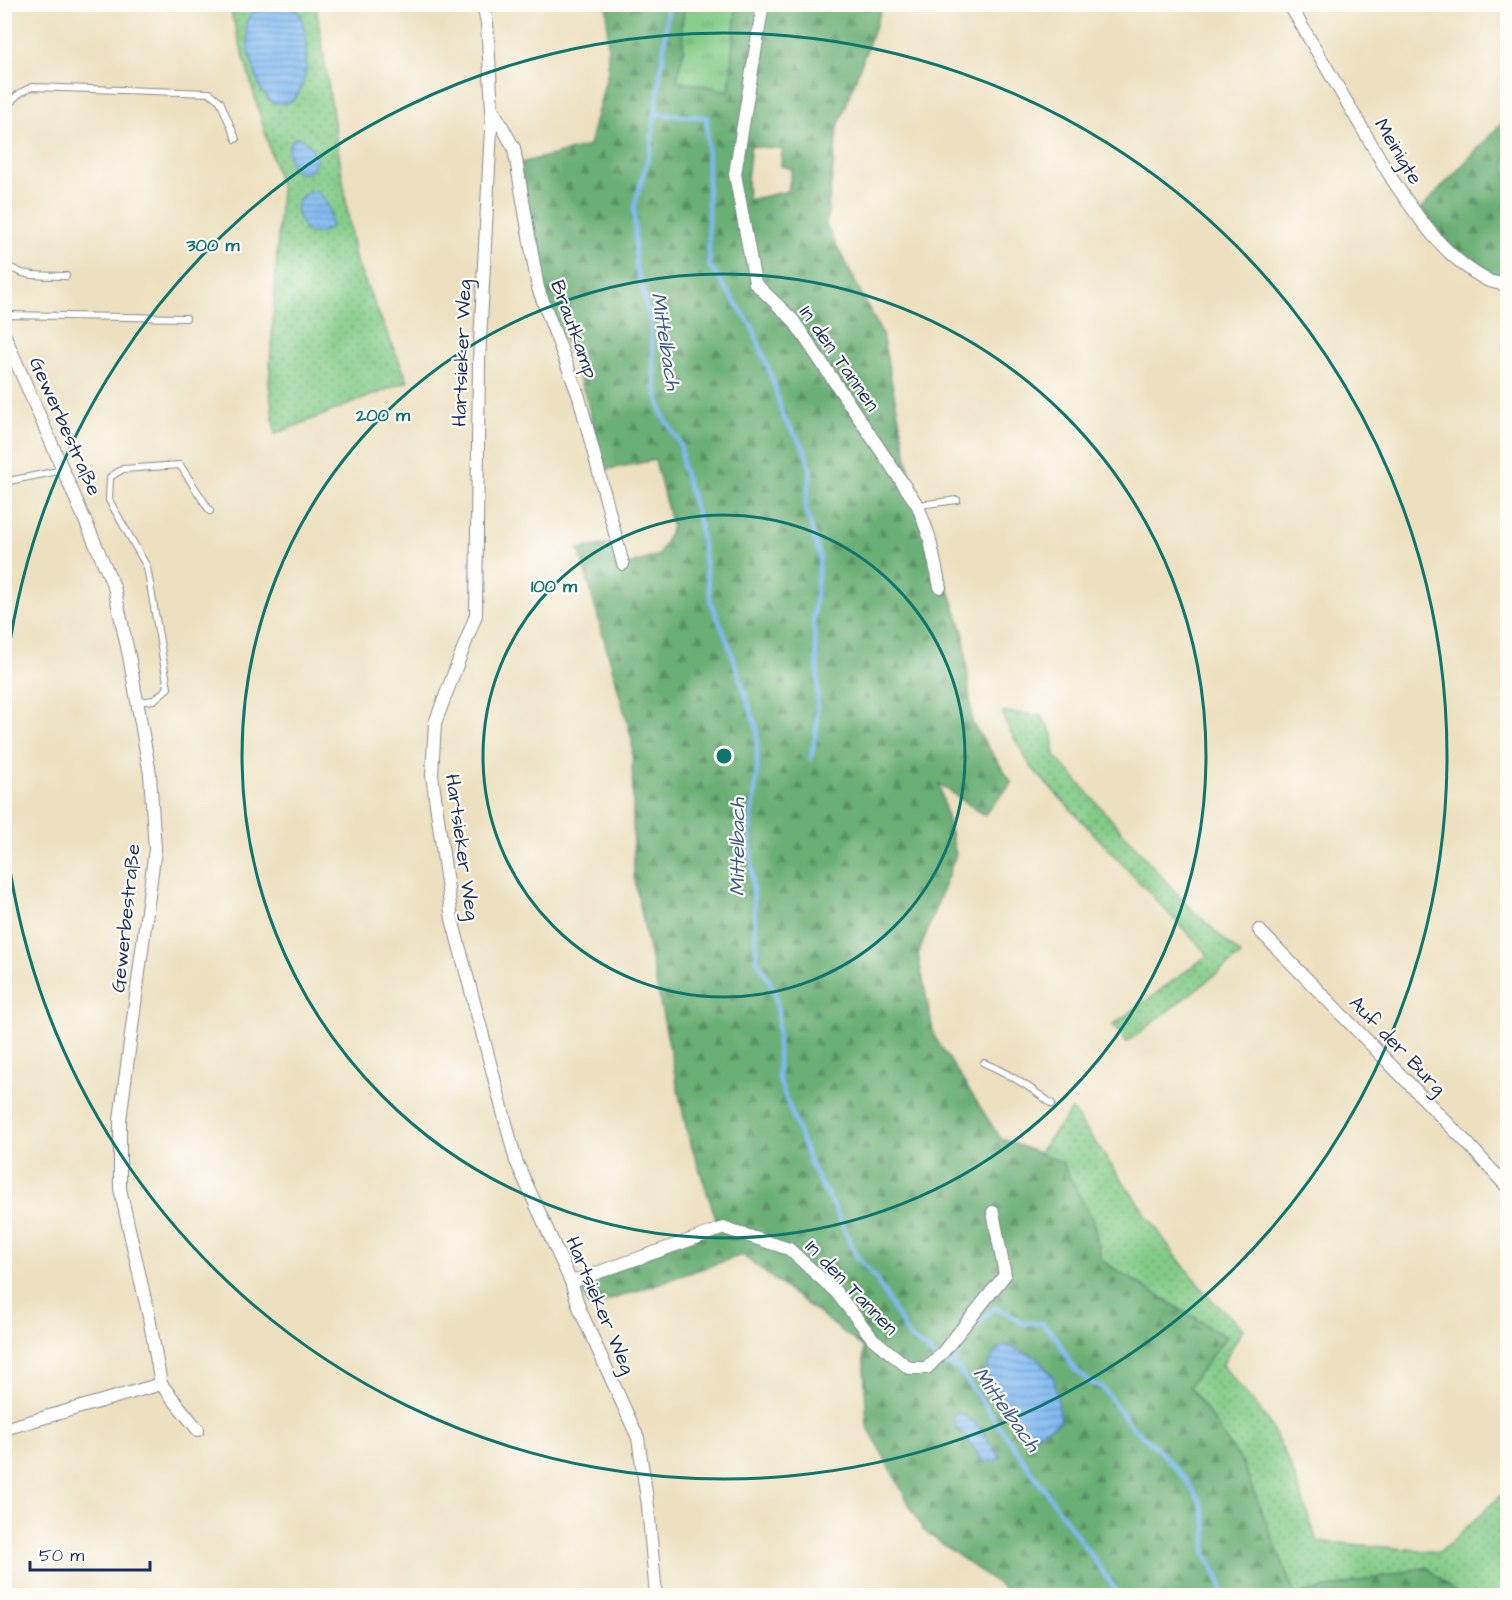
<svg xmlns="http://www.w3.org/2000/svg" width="1512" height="1600" viewBox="0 0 1512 1600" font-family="'Architects Daughter',sans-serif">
<defs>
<pattern id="grass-dots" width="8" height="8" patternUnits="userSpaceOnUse" patternTransform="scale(1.5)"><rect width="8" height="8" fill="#83cb87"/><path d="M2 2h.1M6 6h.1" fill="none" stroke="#6aa572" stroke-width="1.8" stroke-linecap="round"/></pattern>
<pattern id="forest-firs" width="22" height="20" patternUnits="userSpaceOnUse" patternTransform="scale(1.5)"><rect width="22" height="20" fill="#6aaf74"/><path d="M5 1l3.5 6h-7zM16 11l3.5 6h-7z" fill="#568f62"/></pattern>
<pattern id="park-tufts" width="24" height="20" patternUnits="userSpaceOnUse" patternTransform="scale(1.5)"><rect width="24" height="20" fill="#83cb87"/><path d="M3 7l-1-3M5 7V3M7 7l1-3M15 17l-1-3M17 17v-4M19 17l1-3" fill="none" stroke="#6aa572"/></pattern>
<pattern id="water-rules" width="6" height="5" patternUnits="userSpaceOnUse" patternTransform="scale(1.5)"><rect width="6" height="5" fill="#81b9f1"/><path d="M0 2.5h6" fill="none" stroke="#6997c6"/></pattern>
</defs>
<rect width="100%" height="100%" fill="#fdfcf7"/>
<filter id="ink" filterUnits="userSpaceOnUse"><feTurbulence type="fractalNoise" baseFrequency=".0167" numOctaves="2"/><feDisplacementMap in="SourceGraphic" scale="12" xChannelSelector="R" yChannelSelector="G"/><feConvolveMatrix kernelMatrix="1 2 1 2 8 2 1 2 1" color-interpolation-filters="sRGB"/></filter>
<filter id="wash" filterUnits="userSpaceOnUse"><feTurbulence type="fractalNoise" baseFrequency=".008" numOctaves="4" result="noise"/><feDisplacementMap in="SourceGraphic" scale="24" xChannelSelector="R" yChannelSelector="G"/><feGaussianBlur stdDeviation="1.35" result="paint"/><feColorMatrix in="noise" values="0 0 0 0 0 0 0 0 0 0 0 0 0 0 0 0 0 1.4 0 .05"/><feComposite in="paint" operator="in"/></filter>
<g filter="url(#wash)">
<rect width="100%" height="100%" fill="#ede0c0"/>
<path fill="url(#grass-dots)" stroke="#4f7d72" stroke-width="1.5" d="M229,5H316L355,259L408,381L275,434L269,384L281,189Z
M1003,712L1040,715L1053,734L1055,756L1188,906L1241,955L1127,1042L1113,1025L1208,955L1031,767L1005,722Z
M1072,1110L1175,1255L1207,1295L1243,1329L1222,1365L1267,1419L1290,1464L1317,1541L1440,1552L1507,1490V1595H1458L1427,1567L1294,1595L1243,1464L1188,1386L1226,1337L1102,1261L1093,1221L1038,1153Z"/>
<path fill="url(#forest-firs)" stroke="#426f69" stroke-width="1.5" fill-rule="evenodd" d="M607,5H685L682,26L684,51L677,80L729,91L736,5H883L838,127L826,225L882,334L911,478L964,635L972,723L1012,783L984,815L939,784L956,854L918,955L934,1036L1000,1138L1062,1162L1093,1221L1102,1261L1226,1337L1189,1386L1243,1464L1295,1595H1013L923,1530L867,1425L863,1347L742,1255L589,1307L578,1284L718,1225L687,1132L634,877L632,739L579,549L613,543L619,568L659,555L672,527L655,460L605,470L586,397L542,284L520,163L589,146L608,71ZM751,146L782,149L781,166L792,169L788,191L748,200L747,180ZM997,1394L1056,1401L1061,1421L1030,1438L1001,1408ZM981,1427L992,1448L1000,1456L984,1462L965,1436L958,1430Z
M1507,118V277L1496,275L1450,245L1421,209Z
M1427,1567L1458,1595H1295Z"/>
<path fill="url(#park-tufts)" stroke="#4f7d72" stroke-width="1.5" d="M685,5H736L729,91L677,80L684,51L682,26Z"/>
<path fill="url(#water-rules)" stroke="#4e74a8" stroke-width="1.5" d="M265,5H292C295,9 299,12 301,16C308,35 312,97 286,103C282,104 276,103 272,103L261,90L249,53L246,22L252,13Z
M296,137C308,140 313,148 317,159C308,186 282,171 290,143Z
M309,192H317C328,201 333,214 330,228L321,233H308C298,218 288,203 309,192Z
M1005,1345L1036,1357L1054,1378L1061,1421L1030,1438L1001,1408L985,1371L995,1352Z
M958,1413C985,1424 982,1438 1000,1456L997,1461L984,1462L965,1436L954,1424L953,1417Z"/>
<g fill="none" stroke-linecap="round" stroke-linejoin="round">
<path stroke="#81b9f1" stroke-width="4.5" d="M667,4L666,33L650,151L634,207L636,266L650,318L655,384L662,414L681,445L682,465L699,521L711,603L727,640L757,729V773L750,836L757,960L775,991L778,1013V1077L813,1170L833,1205L857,1257L875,1277L909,1337L929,1351L937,1361L958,1368L1120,1596
M654,114L707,117L709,265L752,326L772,378L783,417L804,448L811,473L805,505L820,557L813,622L818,672L817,725L811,759
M952,1367C960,1345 976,1323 994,1308L1007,1312L1021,1323H1042L1058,1340L1072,1366L1088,1381L1102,1387L1133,1428L1157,1448L1186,1480L1201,1503L1207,1528L1205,1552L1220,1581L1223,1596"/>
</g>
</g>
<g filter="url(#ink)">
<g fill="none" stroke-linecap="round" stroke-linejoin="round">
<defs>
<path id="service" d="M4,118C9,101 15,94 32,87L210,93L220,101L236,139
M4,262C21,279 44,275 66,276
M4,315L186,318
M4,482L63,470
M919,505L957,500
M137,702L154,700L168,688L147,567L109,500L110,477L123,469L180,465L210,511
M984,1063C1009,1073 1031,1088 1052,1104"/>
<path id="minor" d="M483,4L487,23L492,109L479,362L476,615L435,723L432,775L452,919L516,1161L571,1282L580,1310L638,1438L648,1506L656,1596
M763,4L735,174L755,283L793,320L918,506L929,536L940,587
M1289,4L1392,179C1417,216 1444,257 1485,279C1491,283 1500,283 1508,285
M493,110L514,148L538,288L579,397L623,564
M4,334L114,587L129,656L150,774L155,849L120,1120V1189L149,1317L161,1384L198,1430
M1259,930L1470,1146L1508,1188
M571,1282L724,1228L789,1249L836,1292L873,1339L909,1368H927L943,1352L1005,1275L993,1212
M4,1429L161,1384"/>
</defs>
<use href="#service" stroke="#84888f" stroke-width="8"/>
<use href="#minor" stroke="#84888f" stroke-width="14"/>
<use href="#service" stroke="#fff" stroke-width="6"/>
<use href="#minor" stroke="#fff" stroke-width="12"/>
</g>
</g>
<g fill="none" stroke="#0f766e" stroke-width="3">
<circle cx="724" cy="756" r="241"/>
<circle cx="724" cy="756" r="482"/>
<path d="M5 680A723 723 0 1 1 5 832"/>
</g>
<g text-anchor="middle" stroke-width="4.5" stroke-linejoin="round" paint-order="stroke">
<g font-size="20" fill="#1b2f5e" stroke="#fdfcf7">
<text transform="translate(1399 151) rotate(59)" y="7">Meinigte</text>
<text transform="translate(575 329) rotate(70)" y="7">Brautkamp</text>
<text transform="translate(461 353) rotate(-88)" y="7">Hartsieker Weg</text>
<text transform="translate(840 358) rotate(55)" y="7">In den Tannen</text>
<text transform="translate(66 426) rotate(66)" y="7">Gewerbestraße</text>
<text transform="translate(463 847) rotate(82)" y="7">Hartsieker Weg</text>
<text transform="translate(125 918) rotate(-84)" y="7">Gewerbestraße</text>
<text transform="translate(1398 1045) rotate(46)" y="7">Auf der Burg</text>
<text transform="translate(852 1287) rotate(46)" y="7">In den Tannen</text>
<text transform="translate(601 1305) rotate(67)" y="7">Hartsieker Weg</text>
</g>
<g font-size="21" font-style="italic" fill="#3a588a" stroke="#fdfcf7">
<text transform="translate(666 341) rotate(81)" y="7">Mittelbach</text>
<text transform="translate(737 847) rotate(-90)" y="7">Mittelbach</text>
<text transform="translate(1007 1409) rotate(54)" y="7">Mittelbach</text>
</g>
</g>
<circle cx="724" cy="756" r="9" fill="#0f766e" stroke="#fdfcf7" stroke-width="3"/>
<g font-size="18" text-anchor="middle" font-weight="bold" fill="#0f766e" stroke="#fdfcf7" stroke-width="4.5" stroke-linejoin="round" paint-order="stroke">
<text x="213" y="251">300 m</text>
<text x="383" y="421">200 m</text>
<text x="554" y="592">100 m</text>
</g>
<rect width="1512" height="1600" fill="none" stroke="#fdfcf7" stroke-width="24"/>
<path d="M30 1561v9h120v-9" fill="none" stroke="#1b2f5e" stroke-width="3"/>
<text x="39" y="1561" font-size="18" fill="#1b2f5e" stroke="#fdfcf7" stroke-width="4.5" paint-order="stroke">50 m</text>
</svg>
